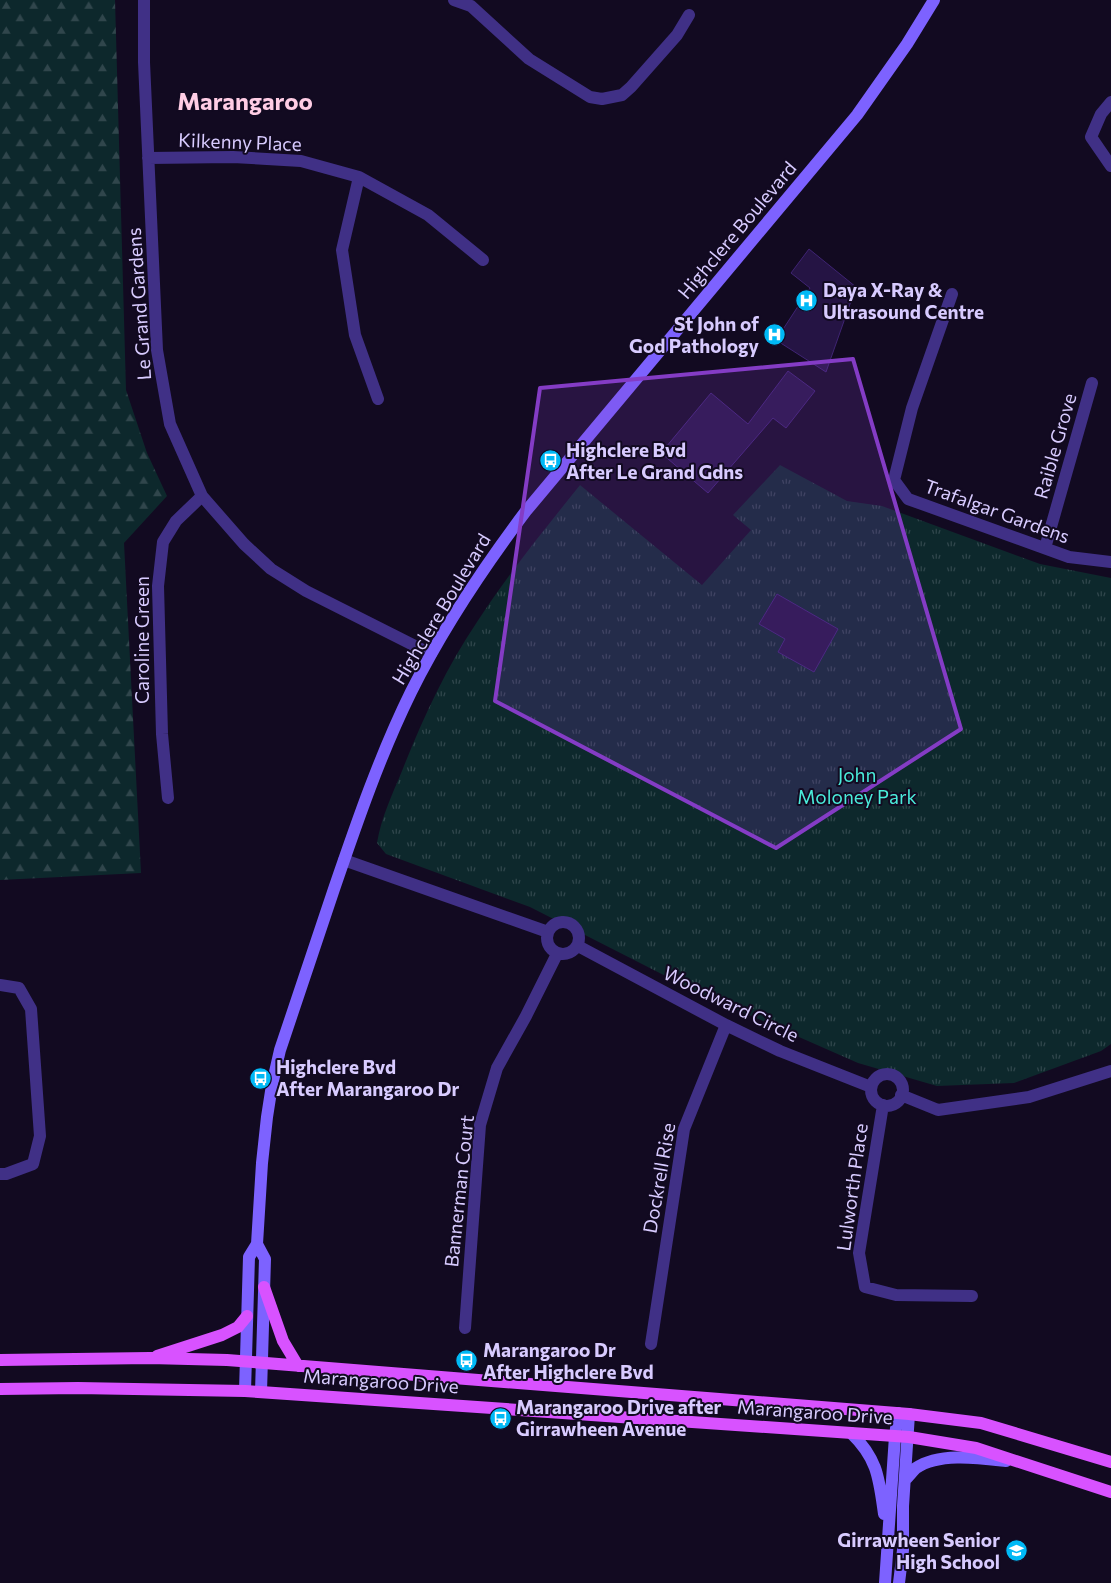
<svg xmlns="http://www.w3.org/2000/svg" width="1111" height="1583" viewBox="0 0 1111 1583" font-family="Commissioner,sans-serif">
<defs>
<pattern id="forest-firs" width="22" height="20" patternUnits="userSpaceOnUse" patternTransform="scale(1.25)"><rect width="22" height="20" fill="#0d282c"/><path d="M5 1l3.5 6h-7zM16 11l3.5 6h-7z" fill="#30464c"/></pattern>
<pattern id="park-tufts" width="24" height="20" patternUnits="userSpaceOnUse" patternTransform="scale(1.25)"><rect width="24" height="20" fill="#0d282c"/><path d="M3 7l-1-3M5 7V3M7 7l1-3M15 17l-1-3M17 17v-4M19 17l1-3" fill="none" stroke="#30464c"/></pattern>
</defs>
<rect width="100%" height="100%" fill="#120a21"/>
<path fill="url(#forest-firs)" d="M0,0H115L126,390L147,453L167,496L124,543L141,873L0,880Z"/>
<path fill="url(#park-tufts)" d="M780,465L847,501L882,506L1040,564L1111,578V1044L1101,1051L1014,1083L937,1086L858,1063L697,992L530,907L386,854L377,843C381,818 392,795 402,771C422,720 446,668 477,622C508,574 544,530 580,485L702,585L751,530L733,515Z"/>
<path fill="#251444" stroke="#3f2473" d="M809,249L856,287L826,372L776,340L810,288L791,273Z
M788,371L815,391L786,428L773,418L708,493L661,453L711,393L748,424Z
M777,594L838,629L814,672L778,652L785,639L759,624Z"/>
<g fill="none" stroke-linecap="round" stroke-linejoin="round">
<path stroke="#403086" stroke-width="12" d="M144,0V62L157,350L170,424L202,496L244,544L271,569L306,591L431,654
M454,0L471,6L529,59L590,97L602,99L622,95L631,87L677,35L689,15
M1111,102L1101,114L1091,137L1111,166
M148,158L233,157L301,161L359,177L428,215L483,260
M359,177L342,250L355,335L378,399
M952,294L912,408L894,480L908,499L1069,557L1111,562
M1045,548L1092,383
M168,798L162,734L158,586L163,542L176,521L202,496
M344,860L548,932
M547 938a16 16 0 1 1 32 0a16 16 0 1 1-32 0Z
M578,946L726,1025L780,1051L871,1087
M0,985L19,988L31,1009L40,1136L33,1164L6,1174H0
M871 1090a16 16 0 1 1 32 0a16 16 0 1 1-32 0Z
M901,1095L938,1110L1029,1097L1111,1071
M883,1105L859,1253L865,1287L896,1295L972,1296
M465,1328L480,1125L497,1068L526,1016L557,954
M651,1344L684,1129L726,1025"/>
<path stroke="#7d62ff" stroke-width="12" d="M257,1244L265,1259L261,1392
M245,1391L249,1257L257,1244L262,1163L267,1117L272,1085L280,1050C298,996 316,943 334,889C357,822 380,755 411,692C443,628 483,568 526,511L857,115L907,44L934,0
M851,1433C878,1459 879,1479 884,1514
M905,1480C909,1476 912,1472 916,1468C939,1452 980,1458 1006,1461
M885,1583L895,1436L898,1413
M899,1583L903,1550V1506L909,1414"/>
<path stroke="#d852ff" stroke-width="12" d="M264,1287L283,1341L298,1366
M157,1356L222,1335L238,1327L247,1316
M0,1360L150,1358L227,1360L909,1414L981,1423L1111,1462
M0,1389L78,1388L245,1391L909,1437L976,1448L1111,1492"/>
</g>
<path fill="#843cc5" fill-opacity="0.2" stroke="#843cc5" stroke-width="4" stroke-linejoin="round" d="M853,359L961,729L776,848L495,701L540,388Z"/>
<defs>
<symbol id="hospital-disc" viewBox="-11 -11 22 22"><circle r="9.5" fill="#00b9f6" stroke="#120a21"/><path d="M-5-5h3v3.5h4V-5h3V5h-3V1.5h-4V5h-3Z" fill="#fff"/></symbol>
<symbol id="bus-disc" viewBox="-11 -11 22 22"><circle r="9.5" fill="#00b9f6" stroke="#120a21"/><path d="M-5-6H5V4H4V6H2V4H-2V6H-4V4H-5ZM-3.5-4V0h7V-4ZM-3.5 1.2v1.5H-2V1.2ZM2 1.2v1.5H3.5V1.2Z" fill="#fff"/></symbol>
<symbol id="school-disc" viewBox="-11 -11 22 22"><circle r="9.5" fill="#00b9f6" stroke="#120a21"/><path d="M0-5L7-2L0 1L-7-2ZM-4 1L0 2.5L4 1V4Q0 6-4 4Z" fill="#fff"/></symbol>
</defs>
<g fill-rule="evenodd">
<use href="#hospital-disc" x="794" y="288" width="25" height="25"/>
<use href="#hospital-disc" x="762" y="322" width="25" height="25"/>
<use href="#bus-disc" x="538" y="448" width="25" height="25"/>
<use href="#bus-disc" x="248" y="1066" width="25" height="25"/>
<use href="#bus-disc" x="454" y="1348" width="25" height="25"/>
<use href="#bus-disc" x="488" y="1406" width="25" height="25"/>
<use href="#school-disc" x="1004" y="1538" width="25" height="25"/>
</g>
<g text-anchor="middle" stroke-width="4" stroke-linejoin="round" paint-order="stroke">
<g font-size="19" fill="#d8cbff" stroke="#120a21">
<text transform="translate(240 142) rotate(2)" y="7">Kilkenny Place</text>
<text transform="translate(737 230) rotate(-50)" y="7">Highclere Boulevard</text>
<text transform="translate(139 304) rotate(-94)" y="7">Le Grand Gardens</text>
<text transform="translate(1055 446) rotate(-74)" y="7">Raible Grove</text>
<text transform="translate(997 511) rotate(20)" y="7">Trafalgar Gardens</text>
<text transform="translate(441 609) rotate(-59)" y="7">Highclere Boulevard</text>
<text transform="translate(142 640) rotate(-90)" y="7">Caroline Green</text>
<text transform="translate(731 1004) rotate(26)" y="7">Woodward Circle</text>
<text transform="translate(659 1178) rotate(-80)" y="7">Dockrell Rise</text>
<text transform="translate(852 1187) rotate(-82)" y="7">Lulworth Place</text>
<text transform="translate(459 1191) rotate(-84)" y="7">Bannerman Court</text>
<text transform="translate(381 1381) rotate(4)" y="7">Marangaroo Drive</text>
<text transform="translate(815 1412) rotate(4)" y="7">Marangaroo Drive</text>
</g>
<g font-size="19" font-weight="bold" fill="#d8cbff" stroke="#120a21" text-anchor="start">
<text x="823" y="297">Daya X-Ray &amp;<tspan x="823" dy="22">Ultrasound Centre</tspan></text>
<text x="759" y="331" text-anchor="end">St John of<tspan x="759" dy="22">God Pathology</tspan></text>
<text x="566" y="457">Highclere Bvd<tspan x="566" dy="22">After Le Grand Gdns</tspan></text>
<text x="276" y="1074">Highclere Bvd<tspan x="276" dy="22">After Marangaroo Dr</tspan></text>
<text x="483" y="1357">Marangaroo Dr<tspan x="483" dy="22">After Highclere Bvd</tspan></text>
<text x="516" y="1414">Marangaroo Drive after<tspan x="516" dy="22">Girrawheen Avenue</tspan></text>
<text x="1000" y="1547" text-anchor="end">Girrawheen Senior<tspan x="1000" dy="22">High School</tspan></text>
</g>
<g font-size="19" fill="#4aecdb" stroke="#120a21">
<text x="857" y="782">John<tspan x="857" dy="22">Moloney Park</tspan></text>
</g>
<g font-size="24" font-weight="bold" fill="#ffcde5" stroke="#120a21">
<text x="245" y="110">Marangaroo</text>
</g>
</g>
</svg>
